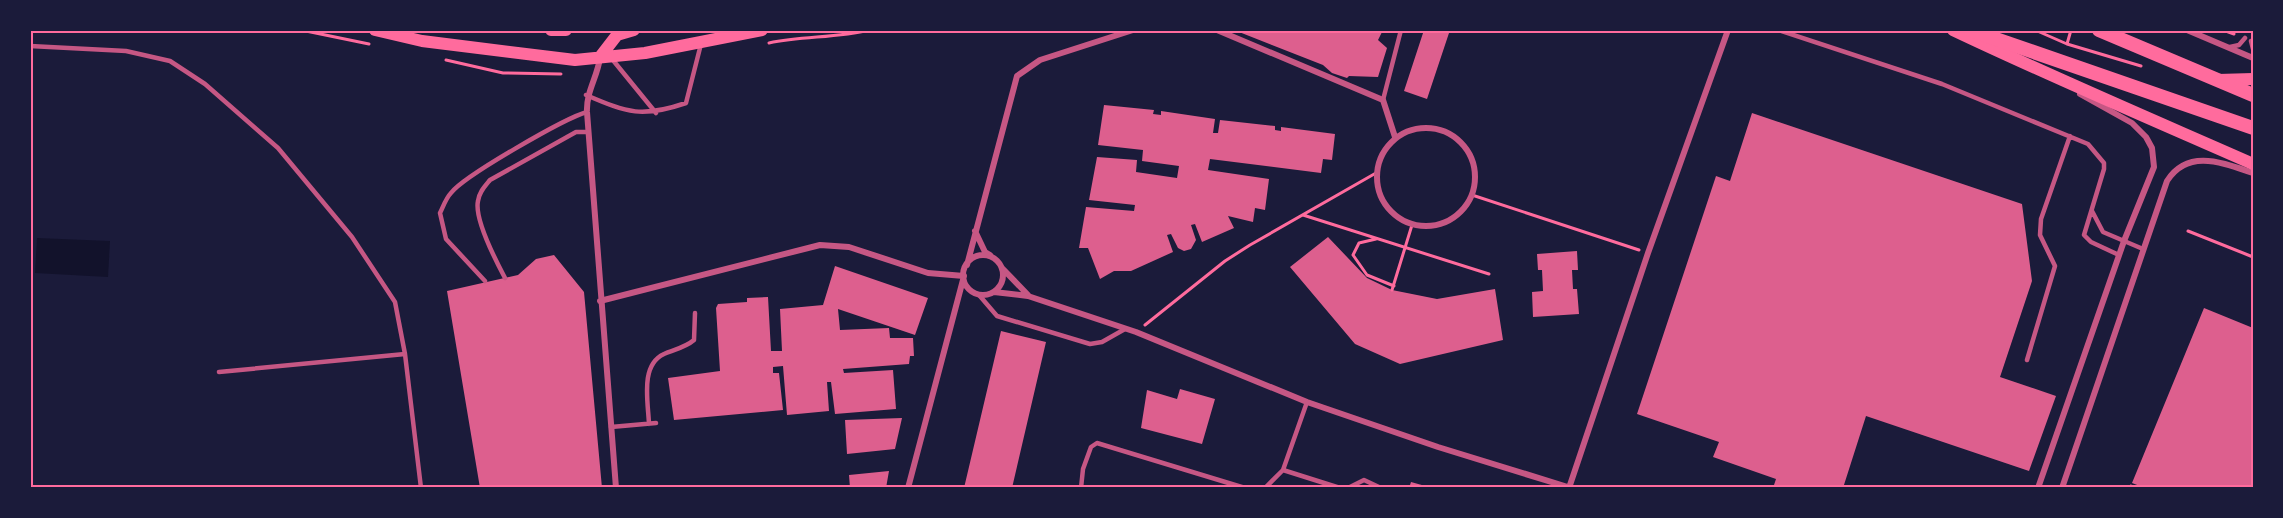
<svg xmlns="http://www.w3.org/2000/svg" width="2283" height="518" viewBox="0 0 2283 518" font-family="'Asap Condensed',sans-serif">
<rect width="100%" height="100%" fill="#1b1b3a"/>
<path fill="#12122b" d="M37,238L110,241L108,277L35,273Z"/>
<path fill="#dd5f8e" d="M1234,30H1383L1378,40L1387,48L1378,77L1349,76L1347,78L1332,73L1323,65Z
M1424,30H1450L1427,99L1404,91Z
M1104,105L1154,110L1153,114L1161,115V111L1215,119L1213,133H1218L1220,120L1275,126V130L1281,131V127L1335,134L1332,160L1323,159L1321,173L1210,159L1208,170L1269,179L1265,210L1255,208L1253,222L1228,216L1234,228L1202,242L1195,224L1191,225L1196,240L1191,249L1184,251L1178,248L1171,234L1167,235L1173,252L1131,271H1114L1100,279L1088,248H1079L1086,207L1134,211L1135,205L1089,200L1097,157L1137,160L1136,172L1177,178L1179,166L1142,161L1143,150L1098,145Z
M1752,113L2022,204L2032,281L2000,377L2056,396L2029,471L1866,416L1843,488H1773L1776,479L1713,457L1719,442L1637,414L1716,176L1730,181Z
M1328,237L1367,278L1392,290L1437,299L1495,289L1503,340L1400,364L1355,344L1290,267Z
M1577,251L1578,270H1572L1573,289H1577L1579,314L1533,317L1532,292L1543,291L1542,270H1538L1537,254Z
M554,255L584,292L602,488H480L447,291L518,275L536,259Z
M835,266L928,298L915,335L838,309L840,330L889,328L890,338H913L914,356H910L909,364L843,369L844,373L893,370L896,409L835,414L831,382H827L829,411L787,415L783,366L773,367V373H779L783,410L674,420L668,378L720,371L716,308L718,304L747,302V298L768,297L771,351H782L780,309L823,305Z
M2204,308L2253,328V488H2145L2132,483Z
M1001,331L1046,342L1012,488H964Z
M1180,389L1215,399L1202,444L1141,428L1147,390L1177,399Z
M902,418L895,449L847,454L845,420Z
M889,471L886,488H850L849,475Z
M1411,482L1429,487V488H1409Z"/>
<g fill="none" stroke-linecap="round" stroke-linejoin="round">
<path stroke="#ff6b9d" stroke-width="3" d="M301,30L369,44
M2035,30L2067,44L2141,66
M2223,30L2234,34
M769,43C803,36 836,38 870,30
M2067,44L2071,30
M446,60L503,73L561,74
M1472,195L1639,250
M1303,215L1489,274
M2188,231L2253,257
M1376,239L1359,243L1353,255L1367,275L1394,286
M1392,290L1412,225
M1145,325L1225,261L1250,245L1376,173
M2130,488L2131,486"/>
<path stroke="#c65784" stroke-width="4.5" d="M1778,30L1942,84L2088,144L2104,163V169L2084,235L2091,242L2119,255
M2251,41L2253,49
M30,46L126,51L170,61L205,84L278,148L352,237L395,302L405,354L421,488
M2230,47L2239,45L2245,38
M612,59L656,113
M586,95C628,113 642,118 686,103L701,44
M1383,100L1401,30
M2092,211L2103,232L2143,249
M505,278C496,261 474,219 478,201C479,192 485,186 490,180L576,132H588
M485,281L446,239L440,213C443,207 446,198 451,193C464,176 565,118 587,112
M979,295L997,316L1090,344L1102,342L1125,329
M2027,360L2055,266L2040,235L2041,219L2070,136
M219,372L405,354
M649,424C648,401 640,365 664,354C674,350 686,347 694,340L695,313
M611,427L656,423
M1283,470L1340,488
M1081,488L1083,469L1091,447L1097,443L1245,488
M1265,488L1283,470L1307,402
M1348,488L1364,480L1381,488"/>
<path stroke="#c65784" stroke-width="6" d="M1217,30L1383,100L1395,137
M2187,30L2253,58
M600,58C597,78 586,92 587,112L616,488
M1377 177a49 49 0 1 1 98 0a49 49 0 1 1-98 0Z
M975,231L985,252L990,255
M963 275a20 20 0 1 1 40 0a20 20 0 1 1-40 0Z
M967,265L1017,76L1040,60L1133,30
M1002,268L1028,295
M994,292L1028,296L1136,332L1307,402L1438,447L1571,488
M600,301L820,245L849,247L928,273L964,276L908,488
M1569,488L1648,253L1728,30
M2038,488L2124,241L2154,167L2152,148L2146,137L2132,123L2080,94
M2062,488L2167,181C2188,148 2223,163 2253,173"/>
<path stroke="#ff6b9d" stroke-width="12" d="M375,30L422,41L575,60L645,53L762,30
M551,30H566
M1953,30C2052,77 2153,120 2253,164
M600,57L617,35L634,30
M2218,80L2253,79"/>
<path stroke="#ff6b9d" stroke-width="14" d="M1970,30L2253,128
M2099,30L2253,95"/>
</g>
<rect width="2283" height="518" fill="none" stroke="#1b1b3a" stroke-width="63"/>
<rect x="32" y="32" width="2220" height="454" fill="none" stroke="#ff6b9d" stroke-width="2"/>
</svg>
